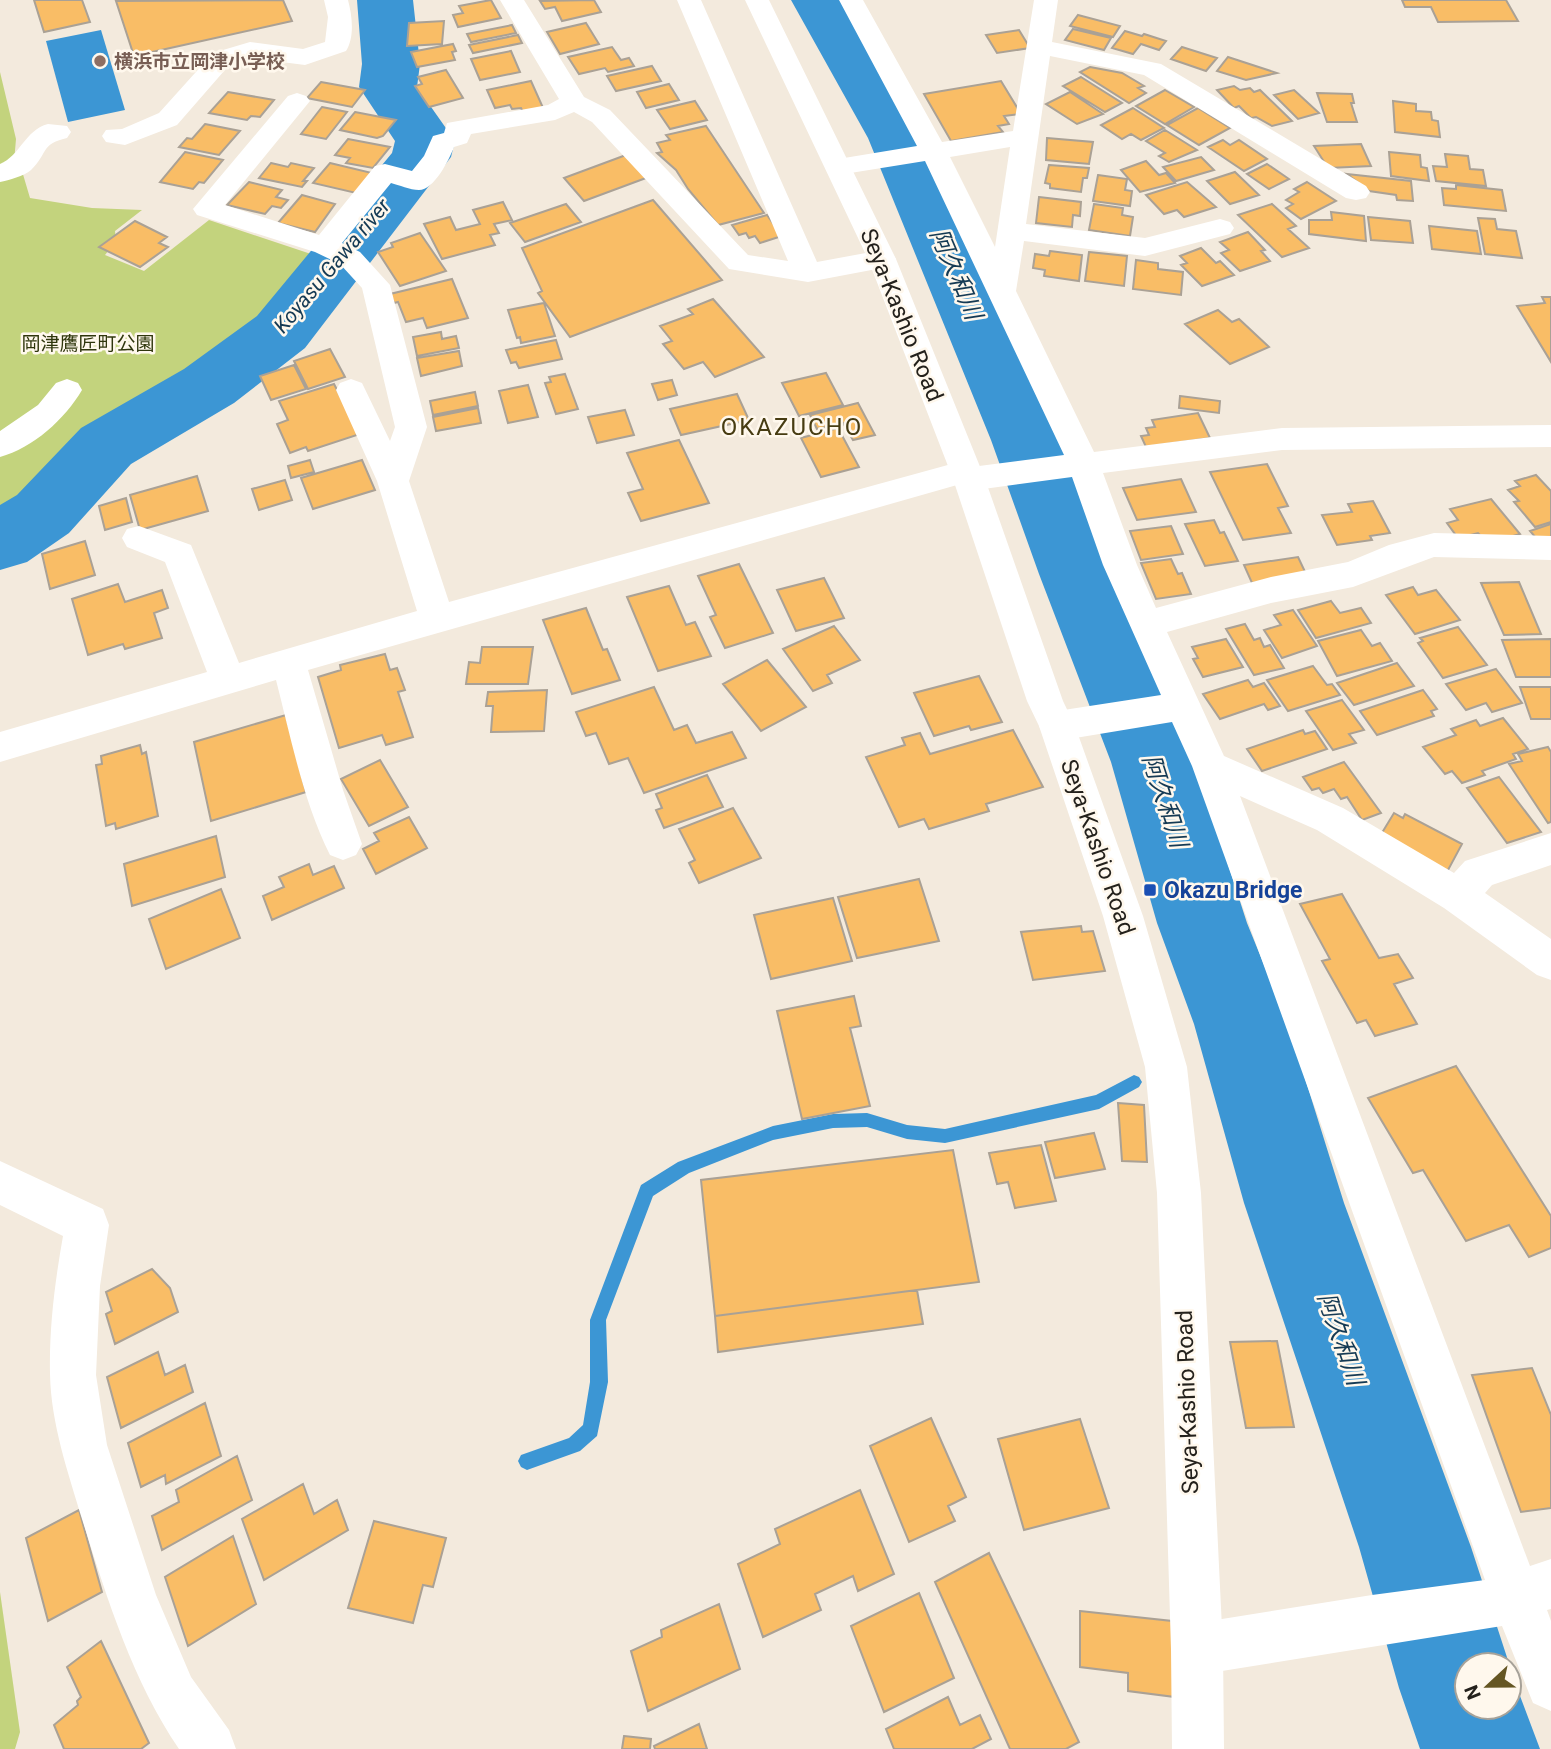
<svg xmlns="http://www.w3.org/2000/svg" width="1551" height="1749" viewBox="0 0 1551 1749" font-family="Roboto,'Noto Sans JP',sans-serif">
<rect width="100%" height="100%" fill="#f3eadd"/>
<path fill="#c3d37d" d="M0,72L16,139L13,174L22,171L30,198L92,208L142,210L115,231L116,241L105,255L144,271L209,220L317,256L276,323L238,355L96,442L13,525L0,532Z
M0,1592L20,1732L15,1749H0Z"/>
<path fill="#3c96d4" d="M101,30L125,110L68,122L46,41Z"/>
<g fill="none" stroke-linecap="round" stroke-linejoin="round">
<path fill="#3c96d4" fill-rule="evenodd" d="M1134,1075L1139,1077L1142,1082L1139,1087L1099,1109L945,1143L907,1139L867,1127L833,1128L773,1140L689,1173L653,1196L606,1320L608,1382L597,1436L580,1451L527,1470L521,1467L518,1461L521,1455L569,1438L583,1425L590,1382V1320L641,1185L678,1162L773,1126L833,1114L867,1113L907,1125L945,1129L1096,1095Z"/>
<path fill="#3c96d4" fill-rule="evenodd" d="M357,0H413L420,64L417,87L455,141L451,157L305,348L234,403L131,464L69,533L27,562L0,570V505L17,495L81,428L184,369L257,316L392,153L395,141L359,87L362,64Z
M791,0H847L928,138L1063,440L1115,574L1195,762L1247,923L1288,1024L1344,1203L1471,1547L1517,1688L1540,1749H1420L1399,1688L1359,1547L1244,1203L1194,1024L1157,923L1111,762L1039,574L991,440L868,138ZM1467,1665H1509V1707H1467Z"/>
</g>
<path fill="#f9bd66" stroke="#aaa195" stroke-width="2" d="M34,0H82L90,22L44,32Z
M283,0L292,21L134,56L116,1Z
M491,0L501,18L458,27L453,15L463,13L459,6Z
M594,0L601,12L562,21L555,7L545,9L540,1Z
M1402,0H1506L1518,21L1438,22L1431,7H1405Z
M1078,15L1120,26L1113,37L1070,26Z
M444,21L442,44L407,46L409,23Z
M586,23L599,44L560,54L547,32Z
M512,25L516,33L471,42L467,34Z
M1073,29L1111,38L1104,50L1065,40Z
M1019,30L1030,48L997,53L986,35Z
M1125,31L1142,36L1144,34L1166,41L1159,50L1141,44L1133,54L1112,48Z
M518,35L522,43L473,53L469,45Z
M453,44L456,51L452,52L455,60L417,67L411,52Z
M612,47L621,60L629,58L634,66L608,72L605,68L579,74L568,57Z
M1182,47L1217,58L1206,71L1171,59Z
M511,51L520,72L480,80L471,59Z
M1228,57L1277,73L1246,80L1217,71Z
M652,66L661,81L616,91L607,76Z
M1090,67L1122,73L1144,86L1138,88L1146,93L1129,103L1080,72Z
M446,70L463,98L429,107L415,86L422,84L418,77Z
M1081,77L1122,103L1105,112L1063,86Z
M531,81L544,110L524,114L521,108L512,109L510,105L495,108L487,90Z
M1001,81L1021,114L1004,116L1009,124L998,126L1003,132L951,141L924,94Z
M321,82L365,90L352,107L307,98Z
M669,84L679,100L646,108L637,92Z
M1234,86L1240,90L1250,88L1254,92L1260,90L1292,121L1272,126L1256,117L1251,118L1239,106L1234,108L1217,90Z
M1165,90L1194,107L1165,124L1136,106Z
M1294,90L1319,113L1298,119L1274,95Z
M228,92L274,100L260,117L251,116L247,120L209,113Z
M1070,92L1103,114L1077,124L1046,104Z
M1317,93L1352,94L1354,103H1351L1357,122H1327Z
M695,101L707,120L670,129L657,110Z
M1393,101L1416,104V111L1431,112L1432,120L1438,121L1440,137L1395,132Z
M322,107L347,112L326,139L301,134Z
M1133,108L1164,128L1141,140L1131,134L1122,139L1101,125Z
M1198,108L1230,128L1199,145L1167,125Z
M355,112L396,120L383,136L377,138L340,130Z
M205,124L240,131L219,155L179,147L187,138L192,139Z
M706,126L764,213L718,225L688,189L676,170L657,153L662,152L657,143L670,140L666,135Z
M1165,130L1197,150L1169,162L1159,156L1165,153L1146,141Z
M1047,138L1093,142L1089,164L1046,160Z
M348,139L390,147L373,168L346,163L350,158L335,155Z
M1223,140L1230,145L1239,140L1267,159L1244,171L1208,147Z
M1361,144L1371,166L1328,168L1314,146Z
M185,152L223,160L204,183L199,182L193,189L160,182Z
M1389,152L1420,155L1421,167L1427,168L1429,181L1391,176Z
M1445,154L1468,156L1470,169L1483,170L1486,186L1436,181L1433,166L1447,167Z
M626,155L646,178L584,201L564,178Z
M1201,157L1214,170L1176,181L1163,167Z
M1146,161L1159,175L1166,173L1175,183L1140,192L1121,170Z
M271,163L288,167L291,163L314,168L303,181H307L302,187L259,178Z
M330,163L372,173L356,193L313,183Z
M1267,164L1289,179L1269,189L1247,174Z
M1049,165L1089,168L1087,178H1083L1081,192L1050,188V184L1045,183Z
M1235,172L1259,195L1230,204L1207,181Z
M1347,174L1411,181L1413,201L1397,200L1396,195L1369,191Z
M1098,175L1127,179L1125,190L1132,191L1130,206L1093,201Z
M249,182L282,190L276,197L288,200L281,208L272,206L265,214L227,205Z
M1187,182L1216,207L1184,217L1177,210L1164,214L1146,195Z
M1307,182L1336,201L1301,219L1286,208L1293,204L1286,200L1299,192L1294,189Z
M1456,185L1502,190L1506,211L1444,205L1442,188L1456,189Z
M302,195L335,204L315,232L278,223Z
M1039,197L1081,202L1080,216L1073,215L1072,227L1036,223Z
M653,200L722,280L570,337L538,293L542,291L522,248Z
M503,202L512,220L494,224L499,233L490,235L495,245L442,259L424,224L450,217L456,230L480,224L473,210Z
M566,204L581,222L525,242L510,223Z
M1094,204L1123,208L1122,215L1133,217L1130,236L1089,230Z
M1272,204L1296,226L1288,229L1309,248L1282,257L1238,215Z
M1331,212L1364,216L1366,241L1309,234V220H1332Z
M767,215L782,236L760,243L755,236L749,238L746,233L739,235L732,225Z
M1368,217L1410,221L1413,243L1371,240Z
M1478,218L1495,219L1497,229L1516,231L1522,258L1485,254Z
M135,221L167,237L159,243L168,247L140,267L99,247Z
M1429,226L1477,231L1481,254L1432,249Z
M1248,232L1265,250L1261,251L1270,261L1240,271L1221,253L1229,250L1220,242Z
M420,233L446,271L400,286L378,252L393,247L391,243Z
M1201,248L1216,263L1220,261L1234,275L1202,286L1181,265L1187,263L1180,256Z
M1050,251L1082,255L1079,281L1044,276L1045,270L1033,268L1035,254L1049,256Z
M1089,252L1127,256L1124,286L1085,281Z
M1136,260L1158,263V269L1183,272L1181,295L1133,289Z
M452,279L468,318L427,328L423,318L406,322L398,302L394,303L390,294Z
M1542,297H1551V362L1517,306L1545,303Z
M713,299L764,357L715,377L703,362L684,369L663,344L672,341L660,326L693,314L688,309Z
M544,303L555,336L521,343L520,337L517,338L508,310Z
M1218,310L1232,322L1239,319L1269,347L1230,364L1185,324Z
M441,332L442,339L456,336L459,348L417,356L413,337Z
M556,340L562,359L519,368L516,362L511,363L506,350Z
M330,349L345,377L308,389L294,361Z
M459,351L462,366L421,376L417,358Z
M294,365L306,389L271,400L260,376Z
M826,373L843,405L799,416L782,383Z
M565,374L578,409L556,414L545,383L551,382L549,377Z
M672,380L677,395L658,400L652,384Z
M334,384L360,434L308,451L306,447L290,453L277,424L288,420L279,401Z
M528,385L538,417L508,423L499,391Z
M475,392L478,406L433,415L430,401Z
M737,394L749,420L681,435L670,409Z
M1180,396L1220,401L1219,413L1179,408Z
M858,403L875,435L853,440L843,423L817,429L810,415Z
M478,408L481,423L436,431L433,417Z
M625,410L634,435L597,443L588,417Z
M1198,413L1210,438L1146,447L1141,436L1149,435L1146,428L1155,427L1152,420Z
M838,428L859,467L821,477L801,438Z
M679,440L709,503L641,521L628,493L643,489L627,453Z
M310,460L314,472L291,478L288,466Z
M362,460L375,490L313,509L301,478Z
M1267,464L1288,506L1278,508L1291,533L1243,540L1210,472Z
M1536,475L1551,491V522L1535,527L1514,502L1519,501L1508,490L1520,486L1515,481Z
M197,476L208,511L140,530L130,495Z
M1181,479L1196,512L1137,520L1123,488Z
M285,480L292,500L259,510L252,489Z
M126,498L132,522L105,530L99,506Z
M1491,499L1520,534L1496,541L1483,538L1478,533L1458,538L1447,523L1458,520L1450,509Z
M1373,501L1390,533L1370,536L1372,540L1337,545L1322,515L1352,512L1348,504Z
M1214,520L1220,533L1224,532L1238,561L1205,566L1185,524Z
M1551,524V544L1543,546L1530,531Z
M1171,526L1183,554L1141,560L1130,531Z
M85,541L95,575L50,589L42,554Z
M1298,557L1307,576L1252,583L1244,565Z
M1171,559L1178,574L1182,573L1191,594L1156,599L1141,563Z
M739,564L773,633L725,648L710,617L716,615L698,576Z
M824,578L844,618L796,631L777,590Z
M1519,582L1541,634L1504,635L1481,583Z
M118,584L125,602L162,590L168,608L154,613L162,638L125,649L123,644L88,655L72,599Z
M669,586L686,625L695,622L711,656L658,671L627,597Z
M1413,587L1418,595L1436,590L1460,620L1415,634L1386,595Z
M1331,601L1340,613L1361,608L1371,623L1316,638L1298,610Z
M586,608L603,650L607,649L620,680L572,694L543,620Z
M1293,610L1317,646L1282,658L1264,630L1281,625L1274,615Z
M1245,624L1254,640L1260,638L1264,647L1270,645L1284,668L1254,675L1226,629Z
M834,626L860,660L827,675L832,683L813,691L783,649Z
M1458,627L1487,665L1443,678L1418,643L1423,641L1420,638Z
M1361,630L1372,646L1380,643L1392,661L1337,676L1318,641Z
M1226,639L1243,667L1203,677L1193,659L1198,658L1192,647Z
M1551,639V677H1516L1502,640Z
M482,647H533L528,684H466L469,662L480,663Z
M385,654L390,670L397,668L405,690L398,692L413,737L386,745L382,735L339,748L318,677L341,670L340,665Z
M767,660L806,707L761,731L723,684Z
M1397,663L1414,686L1354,705L1337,683Z
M1313,666L1327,685L1332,684L1340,695L1288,711L1267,680Z
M1496,669L1522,703L1492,712L1486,703L1466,710L1446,684Z
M979,676L1002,722L971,730L969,726L934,736L914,693Z
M1248,680L1253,687L1264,683L1280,706L1268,710L1264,704L1220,719L1203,694Z
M654,687L674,730L687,725L696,743L732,732L746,758L644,793L628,758L609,764L596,733L586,736L576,712Z
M1520,687H1551V719H1531Z
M547,690L544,731L491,732L493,706H486L488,692Z
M1423,690L1437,709L1431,711L1434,716L1377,735L1360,711Z
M1342,700L1364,730L1349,734L1356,743L1333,750L1306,711Z
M286,715L306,792L211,821L194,742Z
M1503,718L1528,749L1513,754L1516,759L1482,771L1485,775L1462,783L1452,771L1445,774L1423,747L1456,735L1451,729L1476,720L1480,726Z
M1013,730L1043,787L986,804L989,811L929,829L924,819L899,827L866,757L905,745L902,738L920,733L930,754Z
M1303,730L1305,734L1315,731L1327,749L1262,771L1247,749Z
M140,745L142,754L146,752L158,816L116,829L115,823L106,826L96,765L102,764L101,756Z
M1548,747L1551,752V822L1548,823L1509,764L1522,761L1518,754Z
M380,760L408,807L369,826L341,779Z
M1344,762L1381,813L1362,820L1347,797L1341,799L1334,789L1323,793L1319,788L1312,790L1303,777Z
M707,775L723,807L664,828L656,810L662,808L656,794Z
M1499,777L1541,832L1507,843L1467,788Z
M733,808L761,858L699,883L689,863L695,860L679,829Z
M1394,813L1403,818L1405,814L1462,844L1447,872L1380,836Z
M409,817L427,848L376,874L363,849L379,841L374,833Z
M216,836L225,877L132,906L124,864Z
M309,864L313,875L334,866L344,888L272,920L263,896L284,887L279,877Z
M919,879L939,941L857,958L838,897Z
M221,889L240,938L166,969L149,919Z
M1342,894L1379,958L1398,954L1413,978L1394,984L1417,1024L1375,1036L1366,1020L1357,1023L1322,961L1330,959L1300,904Z
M833,898L852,961L771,979L754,915Z
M1081,926L1082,932L1093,931L1105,971L1033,980L1021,932Z
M854,996L861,1026L850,1028L870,1106L802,1119L777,1011Z
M1456,1066L1551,1216V1248L1529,1257L1509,1225L1466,1241L1423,1170L1413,1173L1368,1098Z
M1118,1103L1144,1105L1147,1162L1122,1161Z
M1094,1133L1105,1169L1055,1178L1045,1142Z
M1041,1145L1056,1201L1015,1208L1008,1182L997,1184L989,1153Z
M953,1150L979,1282L715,1316L701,1180Z
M152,1269L170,1288L178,1312L115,1344L106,1314L112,1311L106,1292Z
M917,1290L923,1324L718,1352L715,1316Z
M1277,1341L1294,1427L1246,1428L1230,1342Z
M158,1352L165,1375L185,1365L193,1392L121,1428L107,1377Z
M1532,1368L1551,1415V1508L1521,1512L1472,1375Z
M205,1403L221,1456L166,1484L165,1475L141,1487L128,1443Z
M931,1418L966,1497L948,1506L955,1521L909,1542L870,1446Z
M1080,1419L1109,1508L1024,1530L998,1439Z
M237,1456L252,1500L162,1550L152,1516L179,1502L176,1490Z
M303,1484L314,1514L337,1500L348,1530L264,1580L242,1519Z
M860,1490L894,1574L858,1591L853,1576L815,1594L821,1610L763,1637L738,1564L780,1544L775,1529Z
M79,1510L102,1592L48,1621L26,1538Z
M374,1521L446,1538L433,1587L423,1585L413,1623L348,1608Z
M233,1536L256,1604L188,1646L165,1577Z
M989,1553L1079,1742L1066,1749H1010L935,1582Z
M919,1593L954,1678L884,1712L851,1626Z
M719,1604L740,1669L648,1711L631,1651L662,1637L661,1630Z
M1080,1611L1172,1621L1175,1697L1128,1691V1673L1080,1667Z
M101,1641L149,1743L141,1749H64L54,1725L78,1705L77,1701L81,1697L67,1667Z
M948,1697L960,1725L980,1715L991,1739L972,1749H894L886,1729Z
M699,1724L707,1749H655L654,1746Z
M624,1736L651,1739L650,1749H622Z"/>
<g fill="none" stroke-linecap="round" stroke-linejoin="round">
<path fill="#fff" fill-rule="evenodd" d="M324,0H348C352,15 355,37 346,51L305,65L251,58L231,63L177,125L125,145L106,142L102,136L106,130L122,129L159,113L213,53L250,42L303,49L325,42L328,17Z
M500,0H524L584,97L610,110L748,255L788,261L677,0H701L817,262L882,250L892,253L896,259L892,265L882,268L808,282L729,269L592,122L574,112L555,120L471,134L467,143L454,147C449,160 434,190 419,190C410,190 399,185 391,183L342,243L360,252L390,285L427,427L409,481L449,602L966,460L979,466L1064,455L925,161L838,175L828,173L825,167L828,161L838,159L917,146L839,0H863L942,142L1013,131L1034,0H1058L1052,42L1161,64L1366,186L1370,192L1366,198L1356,200L1346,198L1144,75L1050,56L1026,224L1145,238L1220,219L1230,222L1234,228L1230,234L1145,256L1024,241L1016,291L1094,452L1282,428L1551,425V447L1282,450L1103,473L1137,565L1156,608L1271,577L1348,562L1389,545L1434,533L1551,536V560L1434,557L1353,587L1271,603L1167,632L1224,756L1343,808L1454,873L1465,861L1551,833V865L1492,885L1485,893L1551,939V980L1537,975L1444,908L1317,830L1240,796L1530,1566L1551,1559V1609L1547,1610L1551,1621V1711L1533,1703L1502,1626L1197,1675L1179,1667L1171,1649L1179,1631L1197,1623L1372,1595L1485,1580L1192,766L1172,722L1057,741L1044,736L1039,726L1044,716L1057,711L1161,695L1103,565L1072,477L969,491L957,485L308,670L343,790L362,844L356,855L343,860L330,855C303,801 291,738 276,680L0,762V732L207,672L165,562L127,547L122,538L127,529L139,526L191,545L239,663L417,611L377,481L336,390L340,383L351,379L362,383L390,441L395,427L362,288L340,264L315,252L197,215L193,209L288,96L297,93L306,96L310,101L225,205L319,235L375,166L385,164L412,171L424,156L433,136L444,133L447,123L548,105L559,99ZM1010,147L995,247L950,157Z
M48,124L67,126L71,132L67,138C40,144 48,154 31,170C24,176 9,180 0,182V164C20,156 25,130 48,124Z
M67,379L78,383L82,390C65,419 33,448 0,457V431L38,405L56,383Z
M0,1161L103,1209L109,1225L100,1286L96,1375L107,1445L156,1595L191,1677L229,1730L236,1749H179C132,1680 107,1598 82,1519C68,1472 51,1424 50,1374C49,1328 55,1281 63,1236L0,1205Z"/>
<path fill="#fff" fill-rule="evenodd" d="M745,0H769L896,259L985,479L1063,701L1075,726L1143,916L1187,1067L1201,1193L1223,1649L1224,1749H1172L1171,1649L1157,1193L1145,1067L1103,916L1039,726L1027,701L953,479L868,259Z"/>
</g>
<circle fill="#8d6e63" stroke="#fff8ed" stroke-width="2.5" cx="100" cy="61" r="7"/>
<rect fill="#1a4fb4" stroke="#fff8ed" stroke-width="2.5" x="1143" y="883" width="14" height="14" rx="3.5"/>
<g text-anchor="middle" stroke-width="5" stroke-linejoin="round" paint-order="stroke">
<g font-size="19" font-weight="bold" fill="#785e54" stroke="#fff8ed" text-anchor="start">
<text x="114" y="68">横浜市立岡津小学校</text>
</g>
<g font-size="19" fill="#2f360c" stroke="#fff8ed">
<text x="88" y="350">岡津鷹匠町公園</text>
</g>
<g font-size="21" font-style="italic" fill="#153a54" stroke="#fff8ed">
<text transform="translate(332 266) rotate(-50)" y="7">Koyasu Gawa river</text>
</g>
<g font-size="23" fill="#24211c" stroke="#fff8ed">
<text transform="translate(902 315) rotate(68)" y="8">Seya-Kashio Road</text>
<text transform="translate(1098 847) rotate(71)" y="8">Seya-Kashio Road</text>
<text transform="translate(1187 1402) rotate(-92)" y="8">Seya-Kashio Road</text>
</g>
<g font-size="23" font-weight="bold" fill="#164399" stroke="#fff8ed" text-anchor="start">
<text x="1164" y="898">Okazu Bridge</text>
</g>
<g font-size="24" font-style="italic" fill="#153a54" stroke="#fff8ed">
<text transform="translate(956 274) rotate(67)" y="8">阿久和川</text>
<text transform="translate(1165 801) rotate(72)" y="8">阿久和川</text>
<text transform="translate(1341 1339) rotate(71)" y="8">阿久和川</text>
</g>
<g font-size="24" letter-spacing="2" fill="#473c12" stroke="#fff8ed">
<text x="792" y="435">OKAZUCHO</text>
</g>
</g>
<g transform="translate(1488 1686) rotate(248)"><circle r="33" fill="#fff8ed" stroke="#a7a299" stroke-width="2"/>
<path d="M0-5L12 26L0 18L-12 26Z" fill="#655623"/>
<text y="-10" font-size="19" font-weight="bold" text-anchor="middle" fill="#24211c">N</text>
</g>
</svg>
